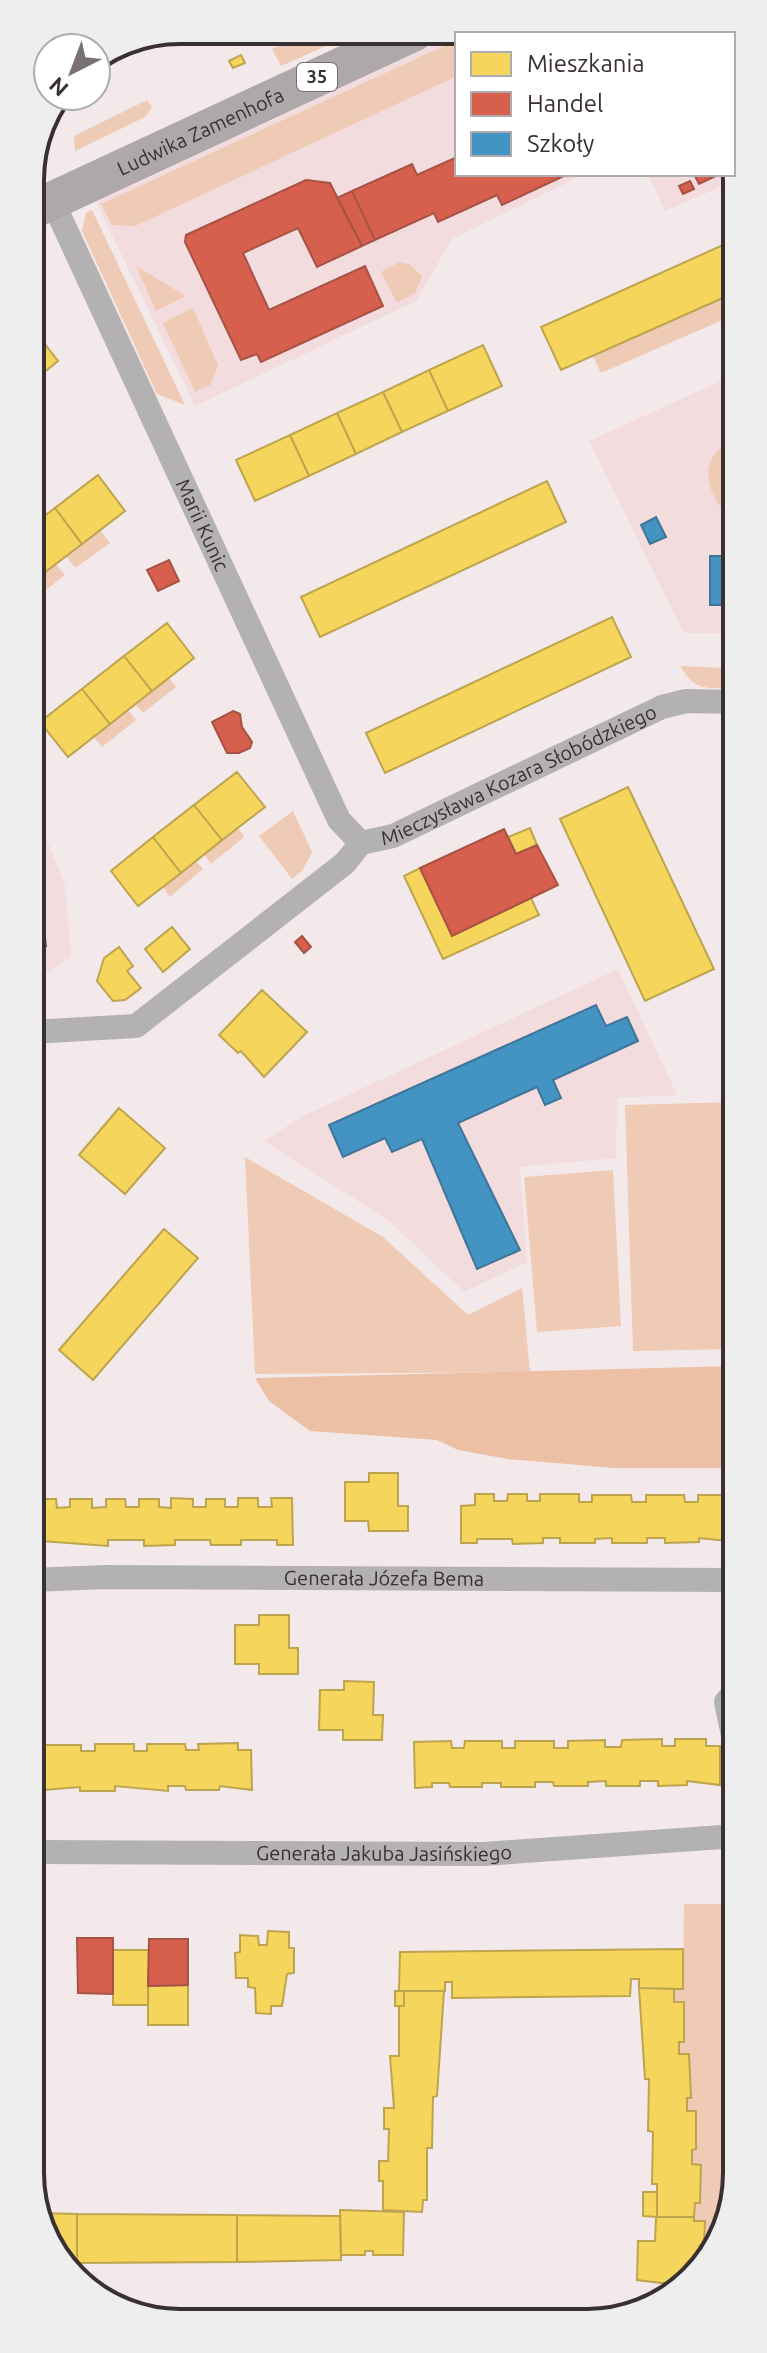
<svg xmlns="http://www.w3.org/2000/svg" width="767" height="2353" viewBox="0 0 767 2353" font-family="Ubuntu,sans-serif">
<rect width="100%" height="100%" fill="#f4e9ea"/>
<path fill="#f2dcde" d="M461,32L619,34H457V174H585L452,239L416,301L195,406L96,202Z
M733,149L734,181L665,211L648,174H733Z
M734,375L735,634L684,633L589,441Z
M31,801L65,885L71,957L37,980L31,981Z
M618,969L677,1095L617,1098L616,1158L520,1167L527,1262L464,1292L389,1221L264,1141L301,1117Z"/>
<path fill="#efcab4" d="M310,31H360L281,66L272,49Z
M457,40V76L135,226L112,225L101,204Z
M147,100L152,107L145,117L75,151L74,136Z
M92,210L185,405L157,394L82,231L86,213Z
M399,262L409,264L422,276L415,293L397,303L381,272Z
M136,266L186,296L156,311Z
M734,293V315L601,373L593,356Z
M193,308L218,365L210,385L195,392L163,323Z
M735,438V510L727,507L724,511C702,485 701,455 735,438Z
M100,530L110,543L75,568L66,556Z
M56,564L65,575L32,601L31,583Z
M680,666L725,668V688C701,689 693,687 680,666Z
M169,678L176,687L143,713L135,704Z
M128,710L136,720L102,747L94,737Z
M293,811L312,852L302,871L292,879L259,836Z
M238,828L244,837L211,864L204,854Z
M196,861L203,869L170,897L163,887Z
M735,1102L736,1349L633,1351L625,1105Z
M245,1157L383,1237L468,1315L522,1288L530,1372L255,1374Z
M613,1170L621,1326L537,1332L524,1177Z
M684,1904H736L737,2183L700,2272L687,2279L700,2245H704L705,2222L694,2221L695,2203L700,2202L701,2165L692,2164V2150L696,2149V2112L687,2111V2098L691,2097L689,2055L679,2054V2042L684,2041V2003L674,2002V1989H683Z"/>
<path fill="#ecc0a4" d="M736,1366V1468H614L508,1459L458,1450L437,1440L310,1431L269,1401L255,1378Z"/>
<path fill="#f6d55c" stroke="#bda44f" stroke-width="2" d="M241,55L245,63L233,68L229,61Z
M734,240V293L561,370L541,327Z
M31,326L58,361L31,383Z
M483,345L502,386L448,411L429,370Z
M429,370L448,411L402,432L383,392Z
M383,392L402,432L356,454L337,413Z
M337,413L356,454L309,476L290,435Z
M290,435L309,476L255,501L236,460Z
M98,475L125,511L82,544L55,508Z
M547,481L566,522L320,637L301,597Z
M55,508L82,544L40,576L31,563V526Z
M612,617L631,657L385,773L366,733Z
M167,623L194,658L152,691L124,656Z
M124,656L152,691L110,724L82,689Z
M82,689L110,724L68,757L40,722Z
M237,772L265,807L222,840L194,805Z
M628,787L714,969L645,1001L560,819Z
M194,805L222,840L181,873L153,837Z
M530,828L537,845L516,854L508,837Z
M153,837L181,873L138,906L111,871Z
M420,868L452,936L531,898L539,915L443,959L404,876Z
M172,927L190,949L163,972L145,949Z
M119,947L133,966L127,971L141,988L125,1000L113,1001L97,981L104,958Z
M262,990L307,1032L264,1077L241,1051L238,1053L219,1035Z
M119,1108L165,1148L125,1194L79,1155Z
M164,1229L198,1258L93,1380L59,1350Z
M369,1473H398V1506H408V1531H369L368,1521H345V1482H369Z
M475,1494H494V1501H507L508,1494H527V1501H540V1494H579V1502H592V1495H631L632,1502H646V1495H684L685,1502H698V1495H736V1542L699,1538V1542L665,1543V1538H647V1543H612V1538L595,1539V1543H560V1538H543V1543L513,1544L512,1539H477V1543H461V1506L475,1505Z
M171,1498L193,1499V1507H206V1499H225V1507H238V1498H258V1507H272L271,1498H292L293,1545H277V1540H241V1545H211L210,1540H175V1545L144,1546V1540H108V1546L41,1541V1545H32V1508H37L36,1499H56L57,1508L70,1507V1499H92V1508L106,1507V1499H125L126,1507H139V1499H159V1507L171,1508Z
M259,1615H289V1648H298V1674H259V1664H235V1625H259Z
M344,1681L374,1682L373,1715H383L382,1740H343V1730H319L320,1690H344Z
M662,1739V1746H675V1739H706V1746H720V1785L687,1781V1785L658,1786V1781H640V1786H606V1781L588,1782V1786H554L553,1782H535V1787H501V1783H482V1787H450L449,1783H432V1787L415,1788L414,1742L451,1741L452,1748H464L465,1741H502V1748H515V1741H554V1748H568V1741L605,1740V1747H621L622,1740Z
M238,1743V1750H251L252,1790L220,1786L219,1790H186L185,1786H168V1791L115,1786V1791H80V1787L32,1791V1751H42V1745H81V1751H95V1744H134V1751H147V1744H185L186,1750H199L198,1744Z
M268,1931L289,1932V1948H294V1973L287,1974L282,2006H271V2014L256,2013L255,1988L248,1987V1978H236L235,1953L240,1952V1935L258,1936L259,1945H267Z
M683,1949V1989L639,1988V1979H631L630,1996L452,1998V1982H445V1991H399L400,1952Z
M113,1950H149L148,2005H113Z
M188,1985V2025H148V1986Z
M639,1988L674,1989V2002H684V2042H679V2054H689L691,2098H687V2111H696V2149L692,2150V2164L701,2165L700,2203H695L694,2217H657V2184H652L653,2132L648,2131L649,2079H645Z
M395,1991H404V2006H395Z
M404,1991H444L437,2096L433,2097L432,2148H427V2200H423L422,2212L383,2210V2181H379V2161H388L389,2129H384V2108H394L390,2056H399V2006H404Z
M643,2192H657V2217L643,2216Z
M340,2210L404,2212L403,2255H373V2251H365V2255H341Z
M39,2213L77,2214V2258L62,2257Z
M77,2214L237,2215V2262L77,2263Z
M237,2215L340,2216L341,2260L237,2262Z
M656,2217H694V2221H705L704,2245H700L687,2279L678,2285L637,2280L638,2241H655Z"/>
<path fill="#d6604d" stroke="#a75245" stroke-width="2" d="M457,157V174H568L502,205L497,195L438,222L434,213L375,240L352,191L412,164L417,175Z
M694,174H720L699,184Z
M306,180L330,183L362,246L317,267L298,228L243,253L269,310L365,266L383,306L261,362L257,354L241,360L185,242L186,235Z
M690,181L694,189L683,194L679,186Z
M352,191L375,240L362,246L337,198Z
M169,560L179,581L158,591L147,570Z
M233,711L240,714L242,727L252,742L250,748L239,753H227L212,722Z
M504,829L516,854L537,845L558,885L452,936L420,868Z
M302,936L311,947L304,953L295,942Z
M77,1938H113V1994L78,1993Z
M149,1939H188V1985L148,1986Z"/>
<path fill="#4393c3" stroke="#407597" stroke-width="2" d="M656,517L666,537L650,544L641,525Z
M710,556H735V605H710Z
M40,899L46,946H31V900Z
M596,1005L606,1026L627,1017L638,1041L553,1080L561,1098L545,1105L537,1087L458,1123L520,1250L477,1269L422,1139L392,1152L385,1138L343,1157L329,1125Z"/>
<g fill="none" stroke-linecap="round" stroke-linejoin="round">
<g stroke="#b4b1b2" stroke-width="24">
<path id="s1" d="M52,200L339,820L361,843"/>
<path id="s2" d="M31,1032L136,1026L345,863L361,843L393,836L662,707L686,701L735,702"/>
<path id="s3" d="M32,1580L105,1577L736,1580"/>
<path d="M736,1690L726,1702L736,1750"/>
<path id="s4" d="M32,1852L484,1854L736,1836"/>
<path d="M149,2320H617"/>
</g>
<path stroke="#aea8aa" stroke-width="38" id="s5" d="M30,211L415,32"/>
</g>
<g text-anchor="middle" stroke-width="8" stroke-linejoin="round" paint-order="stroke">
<rect fill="#fff" stroke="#746e6f" stroke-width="2" x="297" y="63" width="40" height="28" rx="6"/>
<g font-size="18" font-weight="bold" fill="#383031">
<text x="317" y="83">35</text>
</g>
<g font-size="20" fill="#383031" stroke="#fff">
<text dy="7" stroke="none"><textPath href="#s5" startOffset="188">Ludwika Zamenhofa</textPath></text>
<text dy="7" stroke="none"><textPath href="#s1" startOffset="358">Marii Kunic</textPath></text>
<text dy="7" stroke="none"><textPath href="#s2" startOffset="568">Mieczysława Kozara Słobódzkiego</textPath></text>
<text dy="7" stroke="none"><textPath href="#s3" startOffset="352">Generała Józefa Bema</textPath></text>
<text dy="7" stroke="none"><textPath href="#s4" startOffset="352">Generała Jakuba Jasińskiego</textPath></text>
</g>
</g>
<path d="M0 0H767V2353H0ZM180 44H587A136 136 0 0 1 723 180V2173A136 136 0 0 1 587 2309H180A136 136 0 0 1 44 2173V180A136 136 0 0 1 180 44Z" fill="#efeeef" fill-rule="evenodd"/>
<path fill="none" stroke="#383031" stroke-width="4" d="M180 44H587A136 136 0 0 1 723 180V2173A136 136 0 0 1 587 2309H180A136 136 0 0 1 44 2173V180A136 136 0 0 1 180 44Z"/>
<rect x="455" y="32" width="280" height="144" fill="#ffffff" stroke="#afacad" stroke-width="2"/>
<rect x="471" y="52" width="40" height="24" fill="#f6d55c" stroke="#afacad" stroke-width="2"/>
<text x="527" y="72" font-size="24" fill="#383031">Mieszkania</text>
<rect x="471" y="92" width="40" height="24" fill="#d6604d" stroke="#afacad" stroke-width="2"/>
<text x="527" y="112" font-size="24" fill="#383031">Handel</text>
<rect x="471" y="132" width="40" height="24" fill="#4393c3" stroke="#afacad" stroke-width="2"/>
<text x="527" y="152" font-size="24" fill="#383031">Szkoły</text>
<g transform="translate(72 72) rotate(222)"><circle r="38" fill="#ffffff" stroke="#afacad" stroke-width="2"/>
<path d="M0-6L14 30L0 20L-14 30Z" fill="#7a7172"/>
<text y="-12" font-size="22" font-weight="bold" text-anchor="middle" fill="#383031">N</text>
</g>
</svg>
